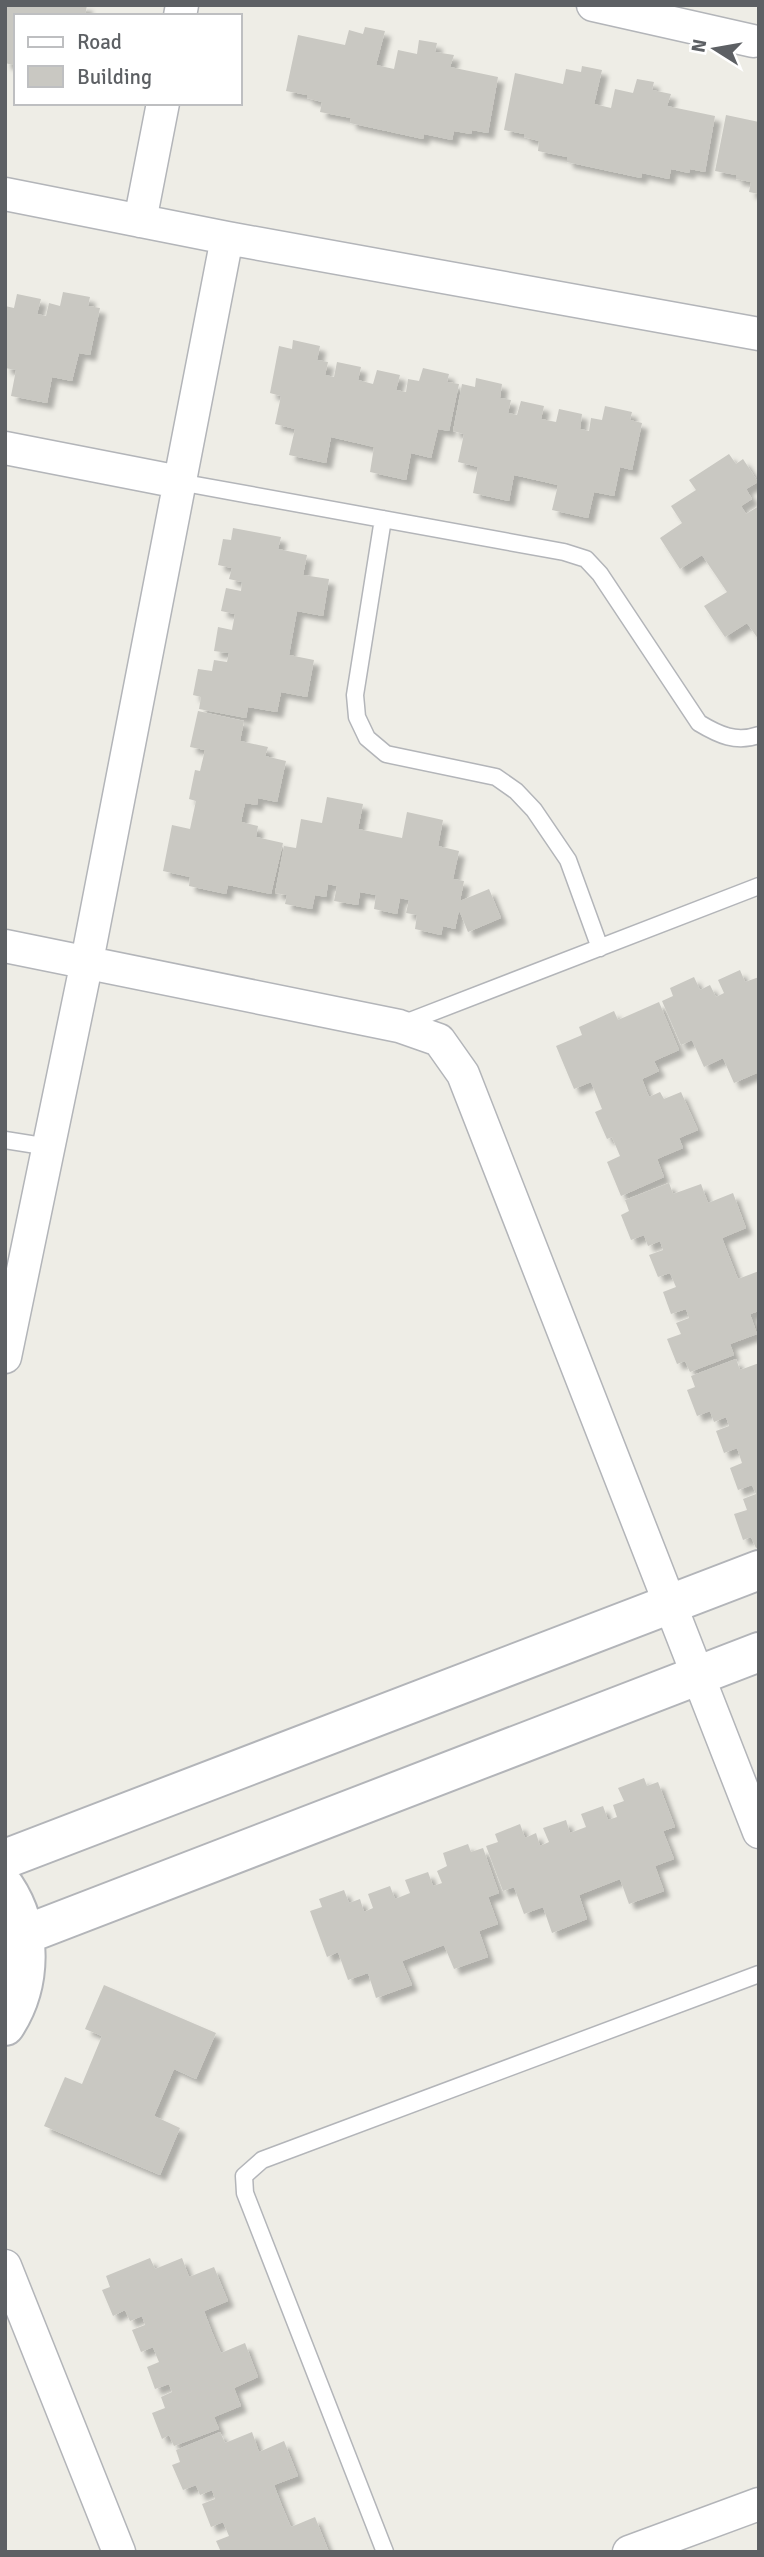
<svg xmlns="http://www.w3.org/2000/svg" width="764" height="2557" viewBox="0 0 764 2557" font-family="Signika,sans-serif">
<defs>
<filter id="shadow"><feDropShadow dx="6" dy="6" stdDeviation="2" flood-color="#0004"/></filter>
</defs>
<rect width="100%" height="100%" fill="#eeede6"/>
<path fill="#c9c8c2" filter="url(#shadow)" d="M5,5H87L85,16H16V60L13,65L5,63Z
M365,27L385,31L376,65L394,69L398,50L417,54L419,40L437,43L435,52L454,55L450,67L498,77L488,133L472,130L471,134L454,131L452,140L424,134L423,139L350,123L351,118L320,112L322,102L307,98V95L286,91L298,35L345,45L349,30L363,34Z
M582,66L602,70L594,104L611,108L615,89L633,93L637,79L654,82L652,90L671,94L667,106L715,116L705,172L690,169L689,173L671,169L669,179L642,173L641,178L567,162V157L538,151L539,141L524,137V134L504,130L515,73L563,84L566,69L581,72Z
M726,115L759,122V194L749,192L751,182L736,179V175L715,171Z
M63,292L90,297L88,306L100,308L90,355L79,353L72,381L52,377L47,403L11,396L16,370L5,368V306L14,308L17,294L41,299L37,314L46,316L49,303L60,306Z
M293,340L320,346L317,360L328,362L325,375L334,377L337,362L361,367L358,380L373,384L377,370L400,375L396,390L406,392L408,379L419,381L423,368L449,374L447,382L459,384L449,431L438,429L431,458L411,453L406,480L370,472L374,447L331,437L326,463L289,455L295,429L275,424L281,396L270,393L279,346L292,349Z
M476,378L502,384L500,398L511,400L508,413L517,415L521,401L544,406L541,419L556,422L559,409L582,414L580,429L589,431L591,418L602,420L605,406L632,412L630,420L642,423L632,470L620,467L614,496L594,492L588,518L552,510L558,485L514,475L509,501L473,493L478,467L458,462L464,434L453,431L462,384L475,387Z
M729,454L736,464L743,459L758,482L746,489L752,499L741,506L746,514L759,506V640L747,623L725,637L704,606L727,592L702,555L680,569L660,538L682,523L671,506L696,490L689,480Z
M233,528L281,537L278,549L307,555L303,575L329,579L323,616L297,611L289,655L314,660L307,697L281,692L277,712L248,707L246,718L199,709L201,697L193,695L198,669L212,671L214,660L227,662L229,653L214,651L218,627L232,630L235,614L221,611L226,588L241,591L242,582L229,579L232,568L218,565L223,539L231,540Z
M198,711L244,721L240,741L268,747L265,756L286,761L277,802L258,798L257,805L245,803L241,822L258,826L256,837L283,843L271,894L228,885L226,894L189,886L190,877L163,871L172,825L190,829L196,801L189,799L195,770L200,771L205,750L190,747Z
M327,797L363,804L358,829L402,838L407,812L443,820L438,846L459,851L453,879L464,881L460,901L489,889L501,918L468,932L459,910L455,929L443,926L441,935L415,929L417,915L406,913L409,900L400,898L397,914L374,909L376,895L360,892L358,905L334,901L337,886L328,884L326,897L315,895L312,909L285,904L287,895L275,893L284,846L296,848L301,819L322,823Z
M740,970L745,982L759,977V1072L734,1083L723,1058L704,1067L692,1040L681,1045L662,1001L673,996L670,988L694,977L700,990L710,985L716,997L724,993L718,980Z
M659,1002L679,1050L654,1061L659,1071L642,1079L649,1097L660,1092L664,1099L681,1092L698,1130L679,1138L683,1148L657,1159L664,1177L621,1196L607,1162L620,1156L612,1137L607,1139L595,1112L602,1109L591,1082L574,1089L556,1046L582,1035L579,1027L614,1011L618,1020Z
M669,1183L673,1194L701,1184L708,1203L733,1193L746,1228L722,1238L738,1279L759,1271V1311L750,1314L757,1334L730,1344L734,1355L690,1372L685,1361L677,1364L667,1339L681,1334L676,1323L689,1318L686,1309L671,1314L663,1292L676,1287L670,1273L658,1277L649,1255L663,1250L660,1241L648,1246L644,1235L631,1240L621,1215L629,1211L625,1200Z
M736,1359L740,1370L759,1363V1547L756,1548L751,1537L743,1540L734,1514L747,1510L743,1499L756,1494L752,1485L738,1490L730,1468L742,1463L737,1448L724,1453L716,1431L729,1426L726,1417L714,1422L710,1411L697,1416L687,1390L695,1387L691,1376Z
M644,1778L647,1786L658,1782L675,1827L663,1831L674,1859L655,1866L664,1891L629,1904L620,1879L579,1895L587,1919L552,1933L543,1907L524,1914L514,1887L503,1891L486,1846L498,1842L495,1834L520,1824L525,1838L536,1833L540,1846L549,1842L543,1828L566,1820L570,1833L586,1827L581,1814L603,1806L608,1820L617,1817L613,1805L624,1801L618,1788Z
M468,1844L471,1852L483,1848L499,1893L488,1897L498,1924L479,1931L488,1957L454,1969L444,1945L402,1961L412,1985L376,1998L368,1973L348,1980L338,1952L327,1957L310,1911L322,1907L319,1899L344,1890L349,1903L360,1899L364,1912L373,1908L368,1894L390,1886L395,1899L410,1893L405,1880L428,1872L433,1886L442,1883L437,1871L447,1866L443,1853Z
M104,1985L216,2033L196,2079L174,2069L154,2116L180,2128L160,2175L44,2126L65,2077L82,2084L102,2036L85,2029Z
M150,2258L155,2269L182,2258L189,2277L214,2267L228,2301L204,2311L212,2332L221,2353L245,2343L258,2377L234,2388L241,2406L214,2417L219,2429L174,2446L169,2435L162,2439L152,2413L165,2408L161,2397L172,2392L169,2384L155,2389L147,2367L159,2362L156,2355L153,2347L141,2352L132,2330L145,2325L142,2316L130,2321L125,2310L113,2316L102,2290L110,2287L106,2276Z
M220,2432L225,2443L252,2432L259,2452L284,2441L298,2476L274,2485L282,2506L291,2527L315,2517L329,2552H221L216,2541L229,2536L223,2522L211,2527L202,2504L215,2499L212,2490L200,2495L196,2485L183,2490L172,2465L180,2462L176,2450Z"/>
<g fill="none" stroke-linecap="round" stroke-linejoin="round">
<defs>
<path id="service" d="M179,482L564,552L586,559L600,574L699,723C719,735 736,743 759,735
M383,519L355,695L357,717L367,738L386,754L496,777L516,791L534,810L568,860L600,948
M402,1024L759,886
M5,1140L49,1147
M385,2552L245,2193L244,2176L262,2160L759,1974"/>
<path id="minor" d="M593,5L753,41
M180,16L182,5
M5,194L227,238L759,334
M140,221L163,103
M5,448L179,482
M5,946L399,1026L439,1040L463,1074L759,1832
M5,1357L87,961L227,238
M5,2266L119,2552
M629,2552L759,2504"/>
<path id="tertiary" d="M5,1859L759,1570
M5,1887C33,1929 32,1985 5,2026
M24,1935L759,1652"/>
</defs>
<use href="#service" stroke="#b3b5b9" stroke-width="19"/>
<use href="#minor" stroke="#b3b5b9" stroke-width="35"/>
<use href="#tertiary" stroke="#b3b5b9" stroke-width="42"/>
<use href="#service" stroke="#fff" stroke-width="16"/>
<use href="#minor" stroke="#fff" stroke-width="32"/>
<use href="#tertiary" stroke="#fff" stroke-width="38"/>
</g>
<rect width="764" height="2557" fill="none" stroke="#5d6064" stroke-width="14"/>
<rect x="14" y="14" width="228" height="91" fill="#ffffff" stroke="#bebfc1" stroke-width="2"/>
<rect x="28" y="37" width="35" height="10" fill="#ffffff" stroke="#bebfc1" stroke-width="2"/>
<text x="77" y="49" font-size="21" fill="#5d6064">Road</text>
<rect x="28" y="66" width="35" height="21" fill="#c9c8c2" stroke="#bebfc1" stroke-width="2"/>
<text x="77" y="84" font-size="21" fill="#5d6064">Building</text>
<g transform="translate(715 49) rotate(281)" stroke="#ffffff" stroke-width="5" paint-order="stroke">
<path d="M0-5L12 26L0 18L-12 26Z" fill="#5d6064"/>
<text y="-10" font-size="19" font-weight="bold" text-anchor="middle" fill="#5d6064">N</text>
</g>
</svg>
